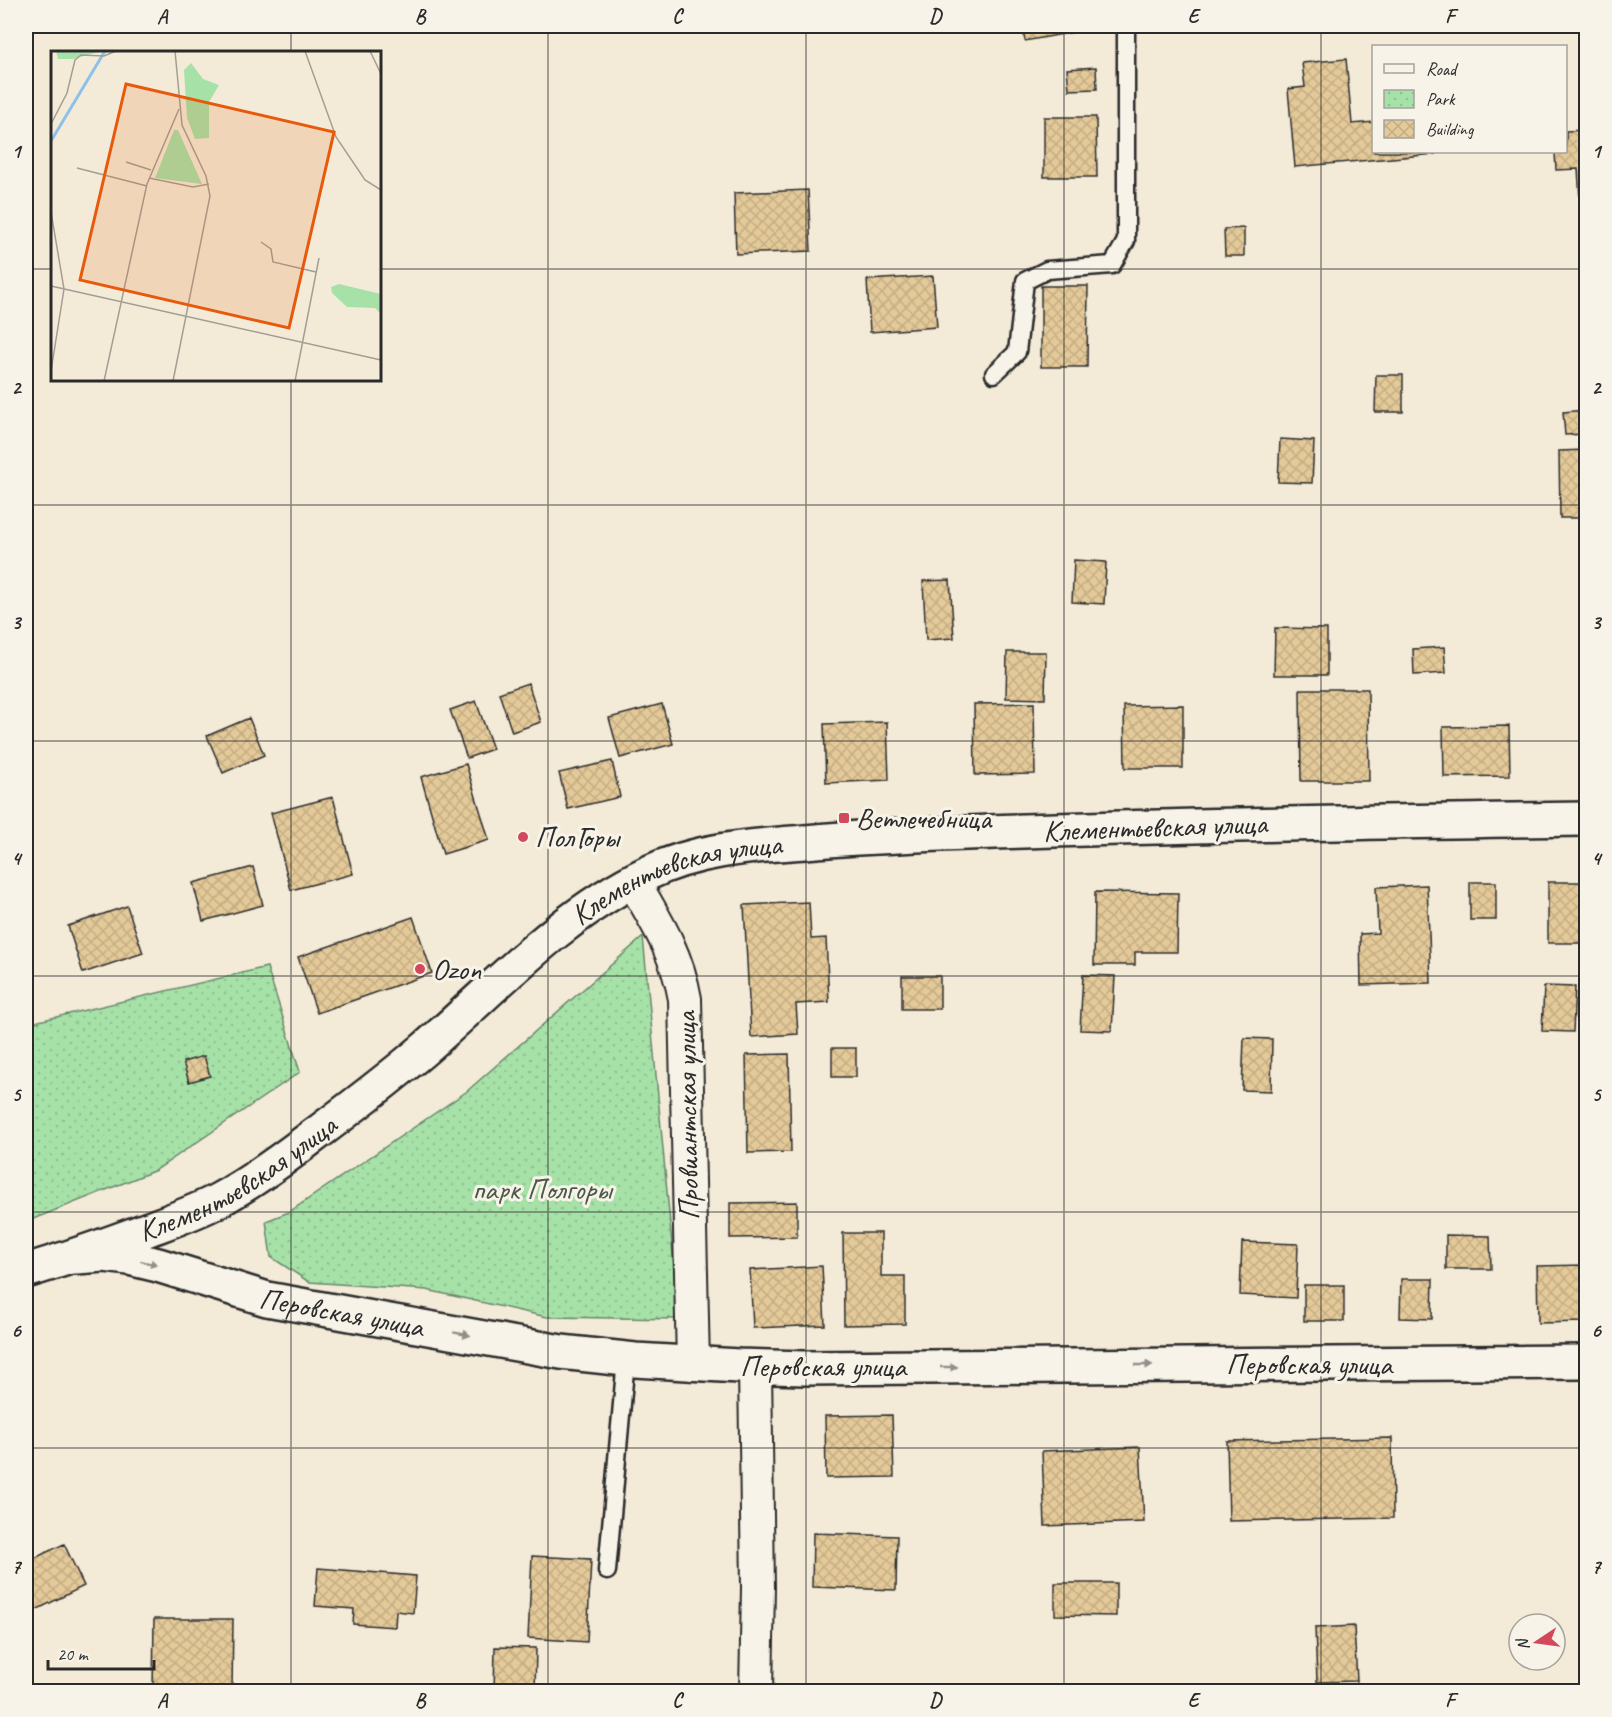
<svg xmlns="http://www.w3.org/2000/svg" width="1612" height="1717" viewBox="0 0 1612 1717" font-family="Caveat,sans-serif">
<defs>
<pattern id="park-dots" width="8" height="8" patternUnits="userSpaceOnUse" patternTransform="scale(1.5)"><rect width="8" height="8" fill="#a6e2a8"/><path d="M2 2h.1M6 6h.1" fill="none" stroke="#8fc291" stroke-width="1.8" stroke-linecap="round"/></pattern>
<pattern id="building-cross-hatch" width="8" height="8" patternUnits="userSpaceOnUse" patternTransform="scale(1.5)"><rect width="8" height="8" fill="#e4c999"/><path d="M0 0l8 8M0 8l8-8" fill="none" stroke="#c4ad84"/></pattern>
</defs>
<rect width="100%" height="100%" fill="#f3ebd8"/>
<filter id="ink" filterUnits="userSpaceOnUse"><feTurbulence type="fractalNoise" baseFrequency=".0167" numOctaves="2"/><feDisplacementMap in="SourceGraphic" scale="12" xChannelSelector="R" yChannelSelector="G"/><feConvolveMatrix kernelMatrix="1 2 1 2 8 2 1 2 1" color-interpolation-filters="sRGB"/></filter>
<g filter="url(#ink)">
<path fill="url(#park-dots)" stroke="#68866a" stroke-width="1.5" d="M643,937L679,1319L547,1317L427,1290L309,1282L271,1257L266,1221L289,1212L466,1092Z
M267,967L300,1072L156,1170L26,1222V1024Z"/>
<path fill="url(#building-cross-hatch)" stroke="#2b2b2b" stroke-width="1.5" d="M946,26H970V27L948,32Z
M1022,26H1096V28L1025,41Z
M1346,59L1352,124L1374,122V152H1435V154L1295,167L1288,89L1305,87L1302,63Z
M1096,67L1097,89L1069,90L1067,69Z
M1044,117H1096L1097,177H1044Z
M1586,130V199H1580L1578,169L1556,170L1555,152H1566V131Z
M808,190L811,251L736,254L734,193Z
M1244,228V256H1225L1224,229Z
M933,276L937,327L870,332L867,280Z
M1041,286H1088L1087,367H1041Z
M1376,375H1403V412H1375Z
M1586,410V434L1565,435L1563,412Z
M1280,439L1314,441L1312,483L1278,482Z
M1586,450V518H1560L1559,451Z
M1074,560L1106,562L1104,604L1072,602Z
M950,580L954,638L926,640L923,581Z
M1275,628L1327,629V675H1274Z
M1444,647L1446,673L1414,675L1413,649Z
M1007,652H1046L1045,699L1006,698Z
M528,683L541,722L512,732L499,693Z
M1300,689H1368L1369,781H1301Z
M476,701L493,749L467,758L450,710Z
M1034,703L1035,774L975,775L974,704Z
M662,704L673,744L620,758L609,718Z
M1183,705V768H1125L1124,706Z
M249,718L264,755L223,773L207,736Z
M887,722L889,780L826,783L824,724Z
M1509,726L1510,776L1444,777L1443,727Z
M612,761L620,797L568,809L559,773Z
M466,764L489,840L443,854L421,777Z
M333,797L353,874L291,890L271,813Z
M253,867L263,905L203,921L193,883Z
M1470,882H1496V920H1470Z
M1548,882H1586V930H1581V943H1548Z
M1427,885L1431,983L1361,985L1360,934L1378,933L1376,887Z
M1095,892L1178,893L1177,952H1135V965H1094Z
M809,902L811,939L826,938L829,1002L796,1004L798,1034L751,1037L744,905Z
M127,906L143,953L83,973L68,926Z
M413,917L432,973L317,1013L298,957Z
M1083,975L1115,976L1112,1031L1080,1030Z
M902,976H940V1009H902Z
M1544,986L1575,987L1573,1032L1542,1031Z
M1244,1038L1272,1039L1271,1091L1242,1090Z
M832,1048H856V1077H832Z
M789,1054L791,1152L748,1153L746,1055Z
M204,1056L210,1076L189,1082L183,1062Z
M797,1202V1237L730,1238V1203Z
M843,1233H881V1276H905V1324L844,1325Z
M1446,1235L1490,1236L1491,1269H1446Z
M1242,1242L1298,1244L1296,1298L1240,1295Z
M1586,1265V1322L1538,1323L1537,1266Z
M822,1266L825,1325L753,1328L750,1270Z
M1401,1279H1433L1432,1319L1400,1318Z
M1304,1285H1344V1321H1304Z
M892,1415L894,1477L826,1478L825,1416Z
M1392,1438L1393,1518L1229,1521L1227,1441Z
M1140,1447L1144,1522L1045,1526L1042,1451Z
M813,1533L897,1536L896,1590L812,1587Z
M64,1544L84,1586L34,1611L26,1595V1562Z
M532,1556L591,1559L587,1642L528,1638Z
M318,1568L416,1576L413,1613L396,1611L395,1627L353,1624L354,1609L315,1606Z
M1055,1583H1116V1616L1055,1615Z
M154,1619H233L232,1692H153Z
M1354,1626L1357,1681L1317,1682L1315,1628Z
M495,1647L536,1648L535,1692H494Z"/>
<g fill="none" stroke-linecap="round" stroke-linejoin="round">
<defs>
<path id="lane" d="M994,374L1017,352L1025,281L1047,270L1112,265L1126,241V26
M607,1571L626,1359"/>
<path id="street" d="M633,881C656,921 677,953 685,999L693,1364
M755,1367L758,1588L756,1692"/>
<g id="secondary">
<path id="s1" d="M76,1257L104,1255L129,1258L158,1265L267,1299L561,1352L635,1360L739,1366L804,1368L1586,1362"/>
</g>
<g id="primary">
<path id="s2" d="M26,1271C66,1259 106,1245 146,1230C170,1221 194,1213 217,1201C249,1184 279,1162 308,1140C347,1111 385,1082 422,1051C495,988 560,915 648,873C697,849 752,846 805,842C859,837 913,835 967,833C1173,825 1380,822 1586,819"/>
</g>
</defs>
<use href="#lane" stroke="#2b2b2b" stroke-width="21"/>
<use href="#street" stroke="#2b2b2b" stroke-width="36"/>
<use href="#secondary" stroke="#2b2b2b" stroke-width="38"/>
<use href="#primary" stroke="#2b2b2b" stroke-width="38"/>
<use href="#lane" stroke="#f7f3e8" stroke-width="16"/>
<use href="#street" stroke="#f7f3e8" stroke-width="32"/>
<use href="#secondary" stroke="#f7f3e8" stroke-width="33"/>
<use href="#primary" stroke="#f7f3e8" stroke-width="33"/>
</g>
<defs><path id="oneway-solid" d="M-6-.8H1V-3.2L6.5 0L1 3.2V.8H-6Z" transform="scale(1.5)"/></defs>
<g fill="#918f8a">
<use href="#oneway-solid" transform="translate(149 1263) rotate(14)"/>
<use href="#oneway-solid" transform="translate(462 1334) rotate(10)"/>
<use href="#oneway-solid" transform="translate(1144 1365)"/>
<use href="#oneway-solid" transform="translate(949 1367)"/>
</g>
</g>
<path fill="none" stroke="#2b2b2b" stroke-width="1.5" stroke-opacity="0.55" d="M291,26V52M548,26V1692M806,26V1692M1064,26V1692M1321,26V1692M26,269H52M380,269H1586M291,380V1692M26,505H1586M26,741H1586M26,976H1586M26,1212H1586M26,1448H1586"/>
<g fill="#d1495b" stroke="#f7f3e8" stroke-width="2">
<rect x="838" y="812" width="12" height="12" rx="3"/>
<circle cx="523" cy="837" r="6"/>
<circle cx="420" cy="969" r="6"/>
</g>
<g text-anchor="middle" stroke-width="6" stroke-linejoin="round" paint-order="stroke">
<g font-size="30" fill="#2b2b2b" stroke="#f7f3e8" text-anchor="start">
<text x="856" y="828">Ветлечебница</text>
<text x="535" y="847">ПолГоры</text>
<text x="432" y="979">Ozon</text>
</g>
<g font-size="30" fill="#2b2b2b" stroke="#f7f3e8">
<text transform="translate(1155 827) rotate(-2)" y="10">Клементьевская улица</text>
<text dy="10" stroke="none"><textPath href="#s2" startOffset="772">Клементьевская улица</textPath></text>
<text transform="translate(687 1116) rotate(-91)" y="10">Провиантская улица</text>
<text dy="10" stroke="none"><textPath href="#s2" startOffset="232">Клементьевская улица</textPath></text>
<text dy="10" stroke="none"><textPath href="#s1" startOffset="273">Перовская улица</textPath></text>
<text x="1309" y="1374">Перовская улица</text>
<text x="823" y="1376">Перовская улица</text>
</g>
<g font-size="30" fill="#4a594a" stroke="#f7f3e8">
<text x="542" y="1199">парк Полгоры</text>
</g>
</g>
<g transform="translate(51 51)">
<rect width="330" height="330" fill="#f3ebd8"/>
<path d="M5,0H51L22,8H7ZM288,233L330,243V263L324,257L296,256L281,242L280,236Z" fill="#a6e2a8"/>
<path d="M140,12L152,28L168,34L158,51V87L144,88L136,67L133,19ZM123,79H127L151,133L104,127Z" fill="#a6e2a8"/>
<path fill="none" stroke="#8dc1ea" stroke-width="3" d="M0,90L54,0"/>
<path fill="none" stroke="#a39e93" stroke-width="1.5" d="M254,0L285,86L314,129L330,139M319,0L330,23M0,73L16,42L24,9L30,4L53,5L65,0M75,111L100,119M26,117L96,135M98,127L142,136L158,133M0,161L13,238L0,320M210,191L220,198L222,211L265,221M0,235L330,309M53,330L96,133L128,58M122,330L159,145L155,125L131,74L124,0M244,330L268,207"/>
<path fill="#e8590c" fill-opacity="0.15" stroke="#e8590c" stroke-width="3" d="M75,33L283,81L238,277L29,229Z"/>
<rect width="330" height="330" fill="none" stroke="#2b2b2b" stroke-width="3"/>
</g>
<rect width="1612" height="1717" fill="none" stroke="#f7f3e8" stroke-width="66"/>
<rect x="1372" y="45" width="195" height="108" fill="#f7f3e8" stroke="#a5a39c" stroke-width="1.5"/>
<rect x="1384" y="64" width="30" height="9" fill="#f7f3e8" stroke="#a5a39c" stroke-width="1.5"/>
<text x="1426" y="75" font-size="18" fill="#2b2b2b">Road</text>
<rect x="1384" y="90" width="30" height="18" fill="url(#park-dots)" stroke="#a5a39c" stroke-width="1.5"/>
<text x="1426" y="105" font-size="18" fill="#2b2b2b">Park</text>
<rect x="1384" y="120" width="30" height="18" fill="url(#building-cross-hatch)" stroke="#a5a39c" stroke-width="1.5"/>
<text x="1426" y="135" font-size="18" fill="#2b2b2b">Building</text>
<g transform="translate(1537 1642) rotate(257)"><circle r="28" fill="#f7f3e8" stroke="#a5a39c" stroke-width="1.5"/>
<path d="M0-4.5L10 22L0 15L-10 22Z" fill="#d1495b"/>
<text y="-9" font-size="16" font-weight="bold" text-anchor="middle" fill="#2b2b2b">N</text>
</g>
<path d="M48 1660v9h106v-9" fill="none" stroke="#2b2b2b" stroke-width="3"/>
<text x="57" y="1660" font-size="18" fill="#2b2b2b" stroke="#f7f3e8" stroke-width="4.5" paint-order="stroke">20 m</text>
<rect x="33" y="33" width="1546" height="1651" fill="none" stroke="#2b2b2b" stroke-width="2"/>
<g font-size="20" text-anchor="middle" font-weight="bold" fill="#2b2b2b">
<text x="162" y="23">A</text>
<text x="420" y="23">B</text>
<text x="677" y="23">C</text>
<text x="935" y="23">D</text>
<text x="1193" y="23">E</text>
<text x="1450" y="23">F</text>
<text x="16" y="158">1</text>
<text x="1596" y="158">1</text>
<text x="16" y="394">2</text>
<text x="1596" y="394">2</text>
<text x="16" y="629">3</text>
<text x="1596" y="629">3</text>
<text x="16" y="865">4</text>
<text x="1596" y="865">4</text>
<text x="16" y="1101">5</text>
<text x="1596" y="1101">5</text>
<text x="16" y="1337">6</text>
<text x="1596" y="1337">6</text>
<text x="16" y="1573">7</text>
<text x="1596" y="1573">7</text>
<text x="162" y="1707">A</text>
<text x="420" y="1707">B</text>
<text x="677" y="1707">C</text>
<text x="935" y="1707">D</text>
<text x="1193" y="1707">E</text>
<text x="1450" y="1707">F</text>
</g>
</svg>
